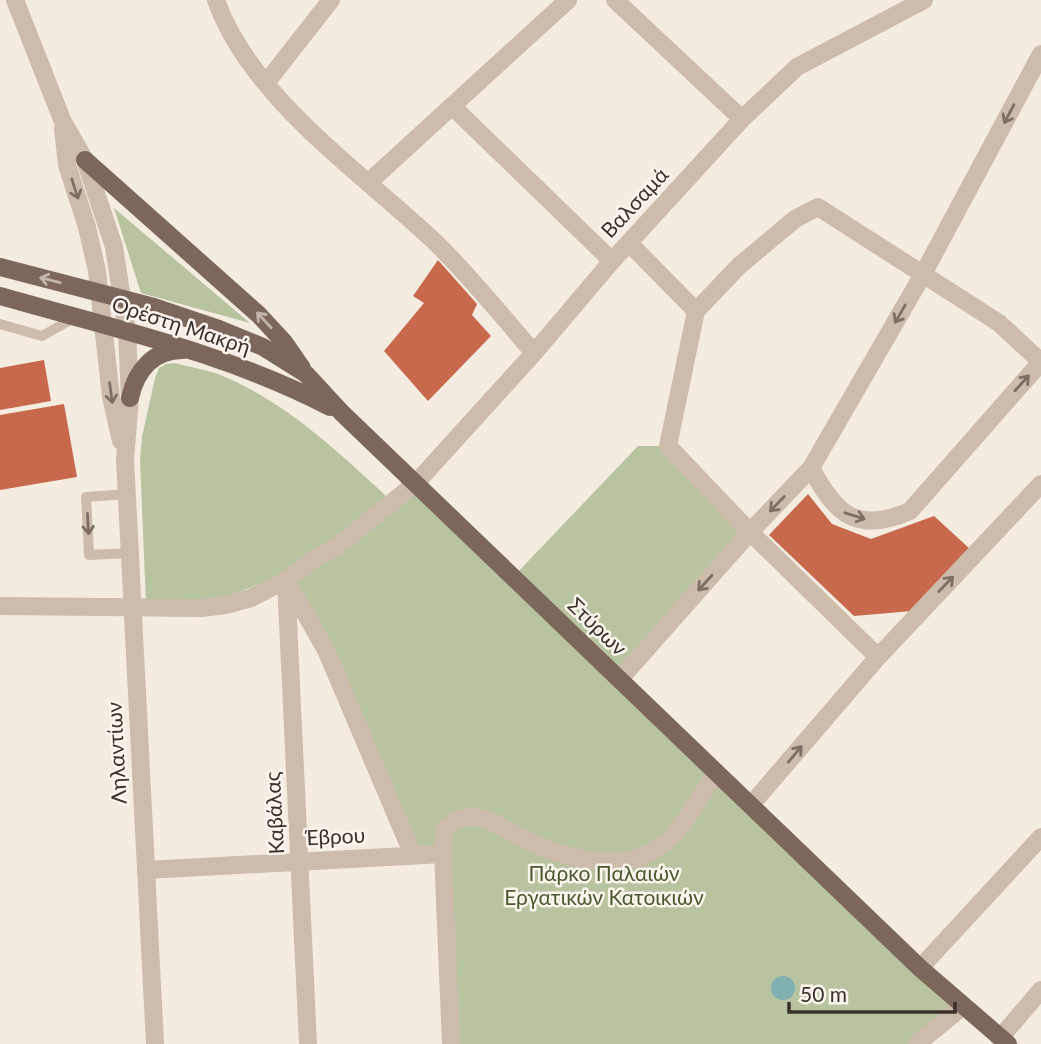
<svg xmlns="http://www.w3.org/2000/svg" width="1041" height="1044" viewBox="0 0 1041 1044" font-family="Lato,sans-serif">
<rect width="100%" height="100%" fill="#f4ebe1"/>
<path fill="#b8c4a0" d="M114,208L250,323L141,293Z
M175,363C189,367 204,369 218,374C283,400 334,448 385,495L386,504C333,539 280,583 217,599C195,604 169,602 146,603L140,461L142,437L155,378L159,368L166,364Z
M638,446H668L750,532L620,679L962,1007L916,1044H451L443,854L413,855L286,580L416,483L513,577Z"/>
<path fill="#7fb0b2" d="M771 988a12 12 0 1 1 24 0a12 12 0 1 1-24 0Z"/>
<path fill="#c8694b" d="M438,260L477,304L472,315L491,336L428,401L384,351L424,303L413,296Z
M44,360L51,401L0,410V368Z
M64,404L77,477L0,490V415Z
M808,494L832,524L871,539L934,516L970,549L912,611L854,616L769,535Z"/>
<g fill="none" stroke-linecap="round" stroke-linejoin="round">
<path stroke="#cdbbac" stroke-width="10" d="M0,324L42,336L74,318
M127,494L86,497L89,555L130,553"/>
<path stroke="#cdbbac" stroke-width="18" d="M216,0C250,97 362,173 435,242C470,276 502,316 534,353
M615,0L742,119
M266,83L331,0
M452,106L612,261
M369,182L568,0
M629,243L696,311
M811,468C836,515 857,534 910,511L1041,362
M286,580L308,1044
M288,583L326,650L413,855
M0,606L201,608L226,605L251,598L286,580L314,559L336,547L416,483L534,353L612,261L742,119L797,67L924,0
M878,657L750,532L668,446L696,311L739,266L795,219L818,207L999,323L1041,362
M619,680L750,532L811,468L922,276L1041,54
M750,806L878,657L1041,484
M146,870L443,854
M920,968L1041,837
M1000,1038L1041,990
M451,1044L443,854L444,830C451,824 458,818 468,817C486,815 502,828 517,836C557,856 622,877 661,846C686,827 698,797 716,773
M917,1044L962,1007"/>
<path stroke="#cdbbac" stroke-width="18" d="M15,0L63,122L85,160L114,247L127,331L130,398L125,459L155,1044
M63,129L67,165L87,227L97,271L111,397L121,441"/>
<path stroke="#7d675c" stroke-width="18" d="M85,160L259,315L284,342L302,368
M0,267L154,307L219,329L263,347L306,374L342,413L920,968L1008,1044
M0,296C111,328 227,353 330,407
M130,398C136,370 154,349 184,350"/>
</g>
<defs><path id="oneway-shaft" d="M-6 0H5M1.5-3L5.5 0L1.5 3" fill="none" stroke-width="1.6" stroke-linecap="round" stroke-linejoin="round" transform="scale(1.75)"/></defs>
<g stroke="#7d6f65">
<use href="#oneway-shaft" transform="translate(1009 114) rotate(118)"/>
<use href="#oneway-shaft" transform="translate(75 189) rotate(72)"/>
<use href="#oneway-shaft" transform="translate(900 314) rotate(120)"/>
<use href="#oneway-shaft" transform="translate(1022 383) rotate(-48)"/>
<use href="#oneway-shaft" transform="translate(111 393) rotate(82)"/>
<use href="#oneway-shaft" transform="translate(777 504) rotate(134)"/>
<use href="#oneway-shaft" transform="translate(855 516) rotate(17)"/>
<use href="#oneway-shaft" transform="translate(88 524) rotate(87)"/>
<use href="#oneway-shaft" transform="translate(705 583) rotate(132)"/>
<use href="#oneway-shaft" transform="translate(946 584) rotate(-46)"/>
<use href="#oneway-shaft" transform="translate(795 754) rotate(-50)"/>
</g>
<g stroke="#c2b5ac">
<use href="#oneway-shaft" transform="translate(50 280) rotate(-166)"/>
<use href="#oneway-shaft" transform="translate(264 320) rotate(-133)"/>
</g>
<g text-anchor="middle" stroke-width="5" stroke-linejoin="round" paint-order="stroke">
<g font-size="21" fill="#3b302b" stroke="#fbf5ee">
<text transform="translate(635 203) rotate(-47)" y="7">Βαλσαμά</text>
<text transform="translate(181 326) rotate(18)" y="7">Ορέστη Μακρή</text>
<text transform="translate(597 627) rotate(44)" y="7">Στύρων</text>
<text transform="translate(117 753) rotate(-93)" y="7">Ληλαντίων</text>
<text transform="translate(275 813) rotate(-93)" y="7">Καβάλας</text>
<text transform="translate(335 837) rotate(-3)" y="7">Έβρου</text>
</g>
<g font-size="21" fill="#4a5a2e" stroke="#fbf5ee">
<text x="604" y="881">Πάρκο Παλαιών<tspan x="604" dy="24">Εργατικών Κατοικιών</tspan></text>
</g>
</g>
<path d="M789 1002v10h166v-10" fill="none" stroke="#3b302b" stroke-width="3.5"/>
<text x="800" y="1002" font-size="21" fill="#3b302b" stroke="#fbf5ee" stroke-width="5" paint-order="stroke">50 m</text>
</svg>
